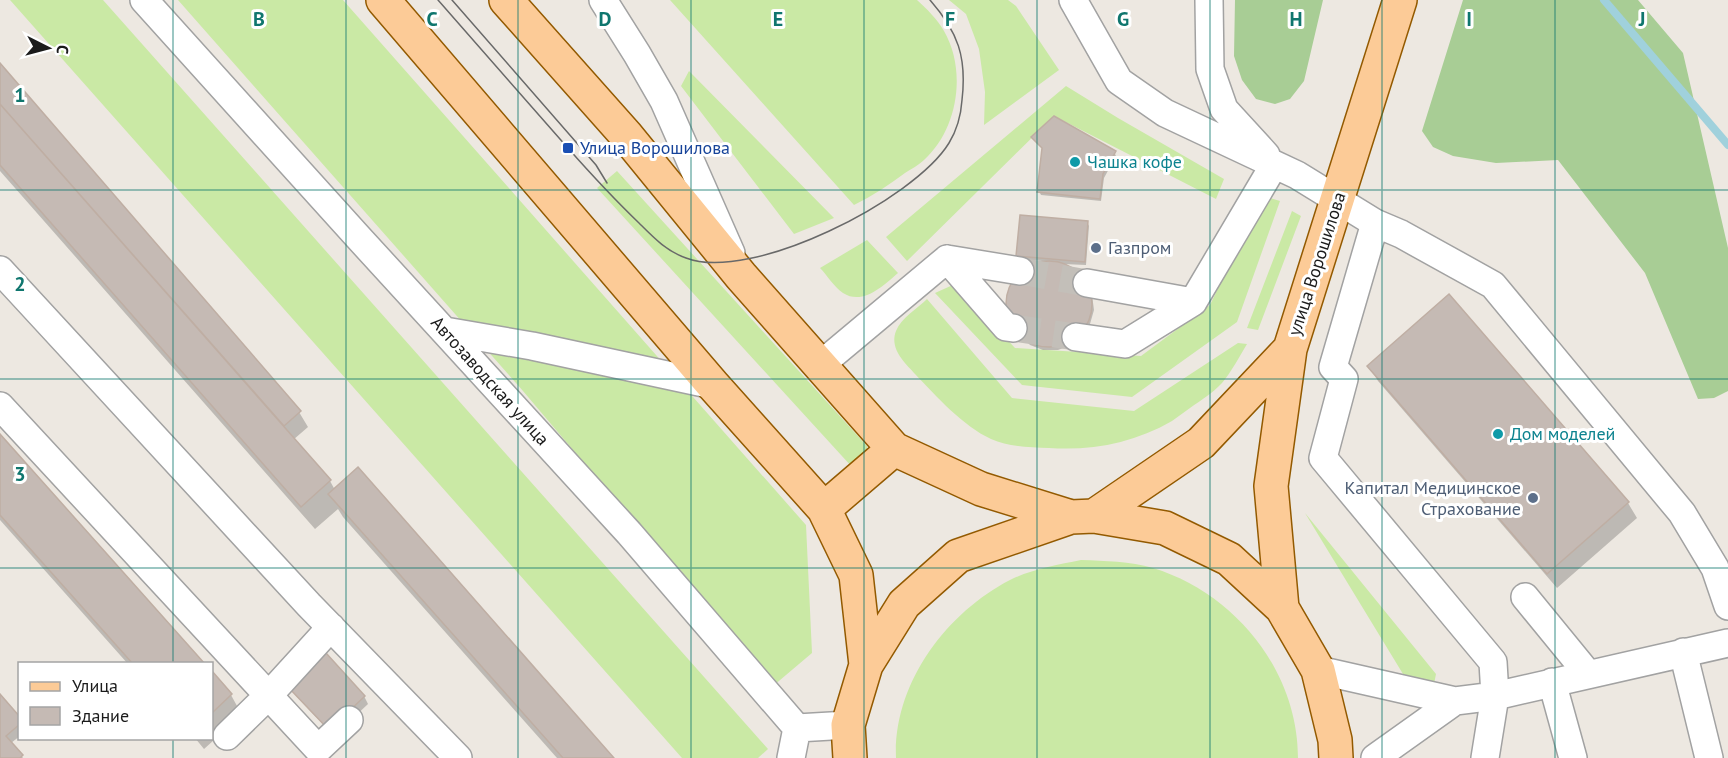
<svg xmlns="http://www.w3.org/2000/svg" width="1728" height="758" viewBox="0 0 1728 758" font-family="'PT Sans',sans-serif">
<rect width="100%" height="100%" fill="#ede8e1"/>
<path fill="#cae9a5" d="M10,0H103L768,749L758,758H682Z
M178,0H343L806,525L812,653L773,686L523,391Z
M670,0H917C927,9 937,19 944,31C967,71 958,129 924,160C919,165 911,169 905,173C889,185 872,196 854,205Z
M949,0H1008L1016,6L1059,70L984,125L985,92L979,49L966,14Z
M689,71L834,218L794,234L681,86Z
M1066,86L1118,118L1224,179L1216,199L1054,116L907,261L886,237Z
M617,171L867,446V461L852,467L597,188Z
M1270,198L1280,201L1237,322L1132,397L1022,385L935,293L955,284L1015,348L1141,356L1210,305L1252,217Z
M1292,211L1301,216L1258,330L1247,328Z
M867,240L898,273C884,285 863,306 843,293C834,287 827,275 820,268Z
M927,299L1012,398L1134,411L1238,343L1247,344C1239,357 1232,371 1222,383C1213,393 1201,400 1190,408C1184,412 1178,417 1172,421C1134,443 1092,451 1049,448C1030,447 1009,447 991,439C963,426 936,396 915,374C905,363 889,349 896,331C901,318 918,308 927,299Z
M1305,513L1436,674L1434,684L1403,674Z
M1081,560C1105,561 1130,561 1153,568C1235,593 1298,671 1298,758H896C893,684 946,613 1010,580C1032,569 1057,565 1081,560Z"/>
<path fill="#a8cd95" d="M1235,0H1323L1304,81L1290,99L1275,104L1256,99L1242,80L1234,56Z
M1463,0H1638L1683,53L1728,248V391L1714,398L1698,399L1645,273L1558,160L1496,163L1453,156L1433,147L1422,131Z"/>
<path fill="#0003" d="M0,65L299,412L308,427L293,440L330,481L335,490L612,758H557L343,517L338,509L315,529L0,171Z
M1035,141L1114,152L1116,156L1104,178L1101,201L1041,195L1039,191L1043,149Z
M1087,222L1089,226L1086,265L1063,264L1072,269L1082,278L1092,295L1094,310L1090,324L1083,336L1071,345L1058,350H1043L1030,345L1017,331L1010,319L1006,306L1008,293L1014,280L1023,271L1034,264L1042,261L1019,259L1017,256Z
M1449,297L1628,503L1637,518L1557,588L1378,381L1369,366Z
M0,436L203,664H128L0,520Z
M212,673L231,695L242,715L204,749L195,738H212Z
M291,688L364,696L368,704L334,736L296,696Z
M0,697L20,720V736L11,743L23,758H0Z"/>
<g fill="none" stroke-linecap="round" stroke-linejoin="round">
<path stroke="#a0d1dc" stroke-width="8" d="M1604,0L1728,145"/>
</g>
<path fill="#c5bab4" stroke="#bfaea3" stroke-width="1.5" d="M0,63L301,411L284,426L0,104Z
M0,104L331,480L301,507L0,165Z
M1054,116L1116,151L1103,174L1100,199L1037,192L1042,148L1031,137Z
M1020,215L1088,221L1085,262L1016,256Z
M1006 304a43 43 0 1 1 86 0a43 43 0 1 1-86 0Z
M1449,294L1629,502L1547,574L1367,366Z
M0,434L205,664H133L0,515Z
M358,467L614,758H563L328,494Z
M326,653L365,696L329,730L289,688Z
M212,671L232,694L212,713Z
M0,694L20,717V724L6,736L23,755L20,758H0Z"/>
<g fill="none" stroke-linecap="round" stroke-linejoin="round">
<path stroke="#c3bfb9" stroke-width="27" stroke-dasharray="27 14" stroke-linecap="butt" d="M1020,271L1087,283
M1013,328L1076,337"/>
<defs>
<path id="minor" d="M144,0L358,237L629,533L797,728L848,725
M603,0L637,54L664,101L731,253
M1073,0L1119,81L1165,113L1297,175L1375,223L1401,234L1493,285L1682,513L1715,568L1728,606
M1209,0L1210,69L1224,109L1266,155
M1375,223L1333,367L1344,379L1323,458L1493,662L1495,696L1485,758
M947,259L1006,327L1013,328
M0,270L309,605L458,758
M1087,283L1193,302
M445,331L532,346L713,385
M1076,337L1125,344L1193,302L1274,165
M819,366L947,259L1020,271
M0,406L318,749L349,720
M1525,597L1588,674
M1683,652L1709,758
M1318,670L1455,701L1495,696L1728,643
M1552,682L1573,758
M227,736L269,695L331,627
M791,758L797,728
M1375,758L1455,701"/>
<path id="major" d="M383,0L713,385L824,509L856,575L866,665
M506,0L626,135L741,276L894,449L981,489L1071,517
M824,509L894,449
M1094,516L1201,443L1290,349L1400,0
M1282,608L1271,486L1290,349
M850,758L848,725L866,665L904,604L958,556L1071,517L1094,516L1165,528L1229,559L1282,608L1318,670L1335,740L1336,758"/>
</defs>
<use href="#minor" stroke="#a2a2a2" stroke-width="30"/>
<use href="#major" stroke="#935a00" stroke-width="36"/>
<use href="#minor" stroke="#fff" stroke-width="27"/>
<use href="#major" stroke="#fccb97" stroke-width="33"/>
<path stroke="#696969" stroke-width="1.5" d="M438,0C481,49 524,98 567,147C590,173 614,199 639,223C653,237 666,251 686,258C751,283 914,200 949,143C957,130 961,115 962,100C967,57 958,32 930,0
M452,0L596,165L607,183"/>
</g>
<path fill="none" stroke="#0f766e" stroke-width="1.5" stroke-opacity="0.55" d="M173,0V664M346,0V758M518,0V758M691,0V758M864,0V758M1037,0V758M1210,0V758M1382,0V758M1555,0V758M0,190H1728M0,379H1728M0,568H1728M173,738V758"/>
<rect fill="#1a4fb4" stroke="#fff" stroke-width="2" x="562" y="142" width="12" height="12" rx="3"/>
<g fill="#0f9aa8" stroke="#fff" stroke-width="2">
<circle cx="1075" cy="162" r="6"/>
<circle cx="1498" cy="434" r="6"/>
</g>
<g fill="#5c6f8a" stroke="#fff" stroke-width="2">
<circle cx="1096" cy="248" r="6"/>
<circle cx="1533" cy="498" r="6"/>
</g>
<g text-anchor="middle" stroke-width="6" stroke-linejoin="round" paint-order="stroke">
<g font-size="18" fill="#164399" stroke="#fff" text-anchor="start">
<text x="580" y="154">Улица Ворошилова</text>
</g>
<g font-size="18" fill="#0d838f" stroke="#fff" text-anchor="start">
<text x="1087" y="168">Чашка кофе</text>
<text x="1510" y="440">Дом моделей</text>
</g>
<g font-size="18" fill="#4e5e75" stroke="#fff" text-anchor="start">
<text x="1108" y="254">Газпром</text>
<text x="1521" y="494" text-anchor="end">Капитал Медицинское<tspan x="1521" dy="21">Страхование</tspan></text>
</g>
<g font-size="18" fill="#1b1b1b" stroke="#fff">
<text transform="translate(1317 264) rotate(-72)" y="6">улица Ворошилова</text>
<text transform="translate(490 381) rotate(48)" y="6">Автозаводская улица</text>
</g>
</g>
<g font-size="20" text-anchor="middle" font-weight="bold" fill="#0f766e" stroke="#fff" stroke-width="6" stroke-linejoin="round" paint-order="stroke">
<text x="259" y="26">B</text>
<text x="432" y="26">C</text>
<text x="605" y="26">D</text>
<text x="778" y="26">E</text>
<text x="950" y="26">F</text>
<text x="1123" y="26">G</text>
<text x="1296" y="26">H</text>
<text x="1469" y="26">I</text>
<text x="1642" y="26">J</text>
<text x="20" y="102">1</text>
<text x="20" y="291">2</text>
<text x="20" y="481">3</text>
</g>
<rect x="18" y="662" width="195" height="78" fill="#ffffff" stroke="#a4a4a4" stroke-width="1.5"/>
<rect x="30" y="682" width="30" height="9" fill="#fccb97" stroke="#a4a4a4" stroke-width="1.5"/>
<text x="72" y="692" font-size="18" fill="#1b1b1b">Улица</text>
<rect x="30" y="707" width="30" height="18" fill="#c5bab4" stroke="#a4a4a4" stroke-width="1.5"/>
<text x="72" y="722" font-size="18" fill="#1b1b1b">Здание</text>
<g transform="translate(48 48) rotate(96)" stroke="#ffffff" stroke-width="4.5" paint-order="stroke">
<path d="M0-4.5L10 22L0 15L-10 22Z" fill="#1b1b1b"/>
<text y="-9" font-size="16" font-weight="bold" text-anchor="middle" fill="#1b1b1b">С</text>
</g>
</svg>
